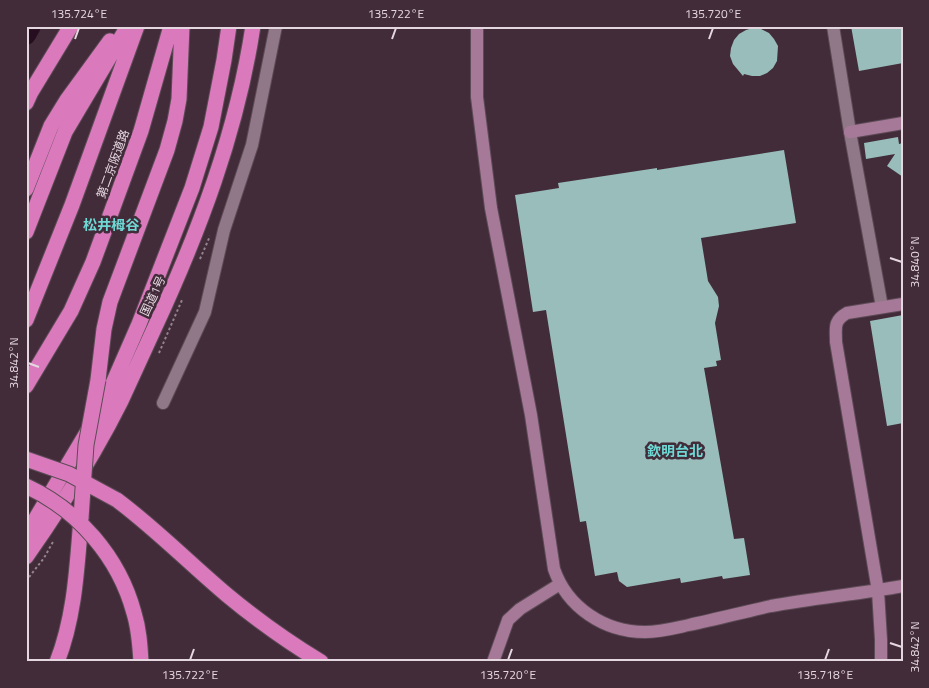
<svg xmlns="http://www.w3.org/2000/svg" width="929" height="688" viewBox="0 0 929 688" font-family="'Titillium Web','Noto Sans JP',sans-serif">
<rect width="100%" height="100%" fill="#422c3a"/>
<g fill="none" stroke-linecap="round" stroke-linejoin="round">
<path stroke="#270d20" stroke-width="20" d="M26,35L31,26"/>
</g>
<path fill="#98bdba" d="M851,26H903V63L859,71Z
M753,28L761,29L769,33L774,39L778,46L777,61L773,68L767,73L760,76H752L744,74L743,76L733,64L730,56L731,48L734,40L739,34L746,30Z
M898,137L899,144L903,143V177L887,166L895,154L866,159L864,143Z
M784,150L796,223L701,238L708,281L718,297L719,306L715,323L721,360L716,361L717,366L704,368L734,539L744,538L750,575L723,579L722,576L681,583L680,578L627,587L619,581L617,572L595,576L586,521L580,522L546,310L533,312L515,195L559,188L558,183L657,168V170Z
M903,315V423L887,426L870,321Z"/>
<g fill="none" stroke-linecap="round" stroke-linejoin="round">
<defs>
<path id="street" d="M833,26L850,132L882,307
M163,403L205,312L224,230L252,145L276,26"/>
<path id="secondary" d="M477,26V97L491,208L531,415L554,569C567,607 604,632 645,632C660,632 675,628 689,625C717,619 744,612 771,606C815,598 859,594 903,586
M850,132L903,123
M493,662L508,620L520,609L560,584
M881,662V640L878,591L836,342C836,328 833,321 847,313L903,304"/>
<path id="highway" d="M26,103L31,92L71,26
M26,189L51,126L67,100L110,41
M26,232L65,132L128,26
M26,320L72,205L137,26
M98,380L104,329L110,302L167,150L175,121L179,99L182,26
M26,386L71,311L93,262L141,131L171,26
M117,500C156,529 190,564 227,595C257,620 288,642 321,662
M26,535L104,404L139,324L192,188L211,127L224,60L229,26
M26,557C61,507 94,455 121,401C132,377 143,353 154,329C199,232 237,132 253,26
M57,662C75,616 77,567 81,518"/>
</defs>
<use href="#street" stroke="#5d4b56" stroke-width="14"/>
<use href="#secondary" stroke="#5d4b56" stroke-width="14"/>
<use href="#highway" stroke="#5d4b56" stroke-width="17"/>
<path stroke="#95838e" stroke-width="2" stroke-dasharray="2.5 2.5" stroke-linecap="butt" d="M200,259L210,236
M159,353L182,300
M26,581L44,558L54,540"/>
<use href="#street" stroke="#917888" stroke-width="12"/>
<use href="#secondary" stroke="#a77998" stroke-width="12"/>
<use href="#highway" stroke="#da7abd" stroke-width="15"/>
<defs>
<path id="highway-bridge" d="M26,459L69,474L117,500
M26,486C78,510 119,557 134,613C139,629 140,645 141,662
M81,518L86,445L98,380"/>
</defs>
<use href="#highway-bridge" stroke="#5d4b56" stroke-width="17" stroke-linecap="butt"/>
<use href="#highway-bridge" stroke="#da7abd" stroke-width="15"/>
</g>
<path fill="none" stroke="#e5d7e0" stroke-width="2" d="M75,39L79,28M392,39L396,28M709,39L713,28M890,258L902,262M28,363L39,367M890,643L902,647M190,660L194,649M508,660L512,649M825,660L829,649"/>
<g text-anchor="middle" stroke-width="5" stroke-linejoin="round" paint-order="stroke">
<g font-size="12" fill="#e5d7e0" stroke="#422c3a">
<text transform="translate(113 164) rotate(-70)" y="4">第二京阪道路</text>
<text transform="translate(153 296) rotate(-65)" y="4">国道1号</text>
</g>
<g font-size="14" font-weight="bold" fill="#6fdad5" stroke="#422c3a">
<text x="111" y="230">松井栂谷</text>
<text x="675" y="456">欽明台北</text>
</g>
</g>
<rect width="929" height="688" fill="none" stroke="#422c3a" stroke-width="55"/>
<rect x="28" y="28" width="874" height="632" fill="none" stroke="#e5d7e0" stroke-width="2"/>
<g font-size="12" text-anchor="middle" fill="#e5d7e0">
<text x="79" y="18">135.724°E</text>
<text x="396" y="18">135.722°E</text>
<text x="713" y="18">135.720°E</text>
<text transform="translate(915 262) rotate(-90)" y="4">34.840°N</text>
<text transform="translate(14 363) rotate(-90)" y="4">34.842°N</text>
<text transform="translate(915 647) rotate(-90)" y="4">34.842°N</text>
<text x="190" y="679">135.722°E</text>
<text x="508" y="679">135.720°E</text>
<text x="825" y="679">135.718°E</text>
</g>
</svg>
